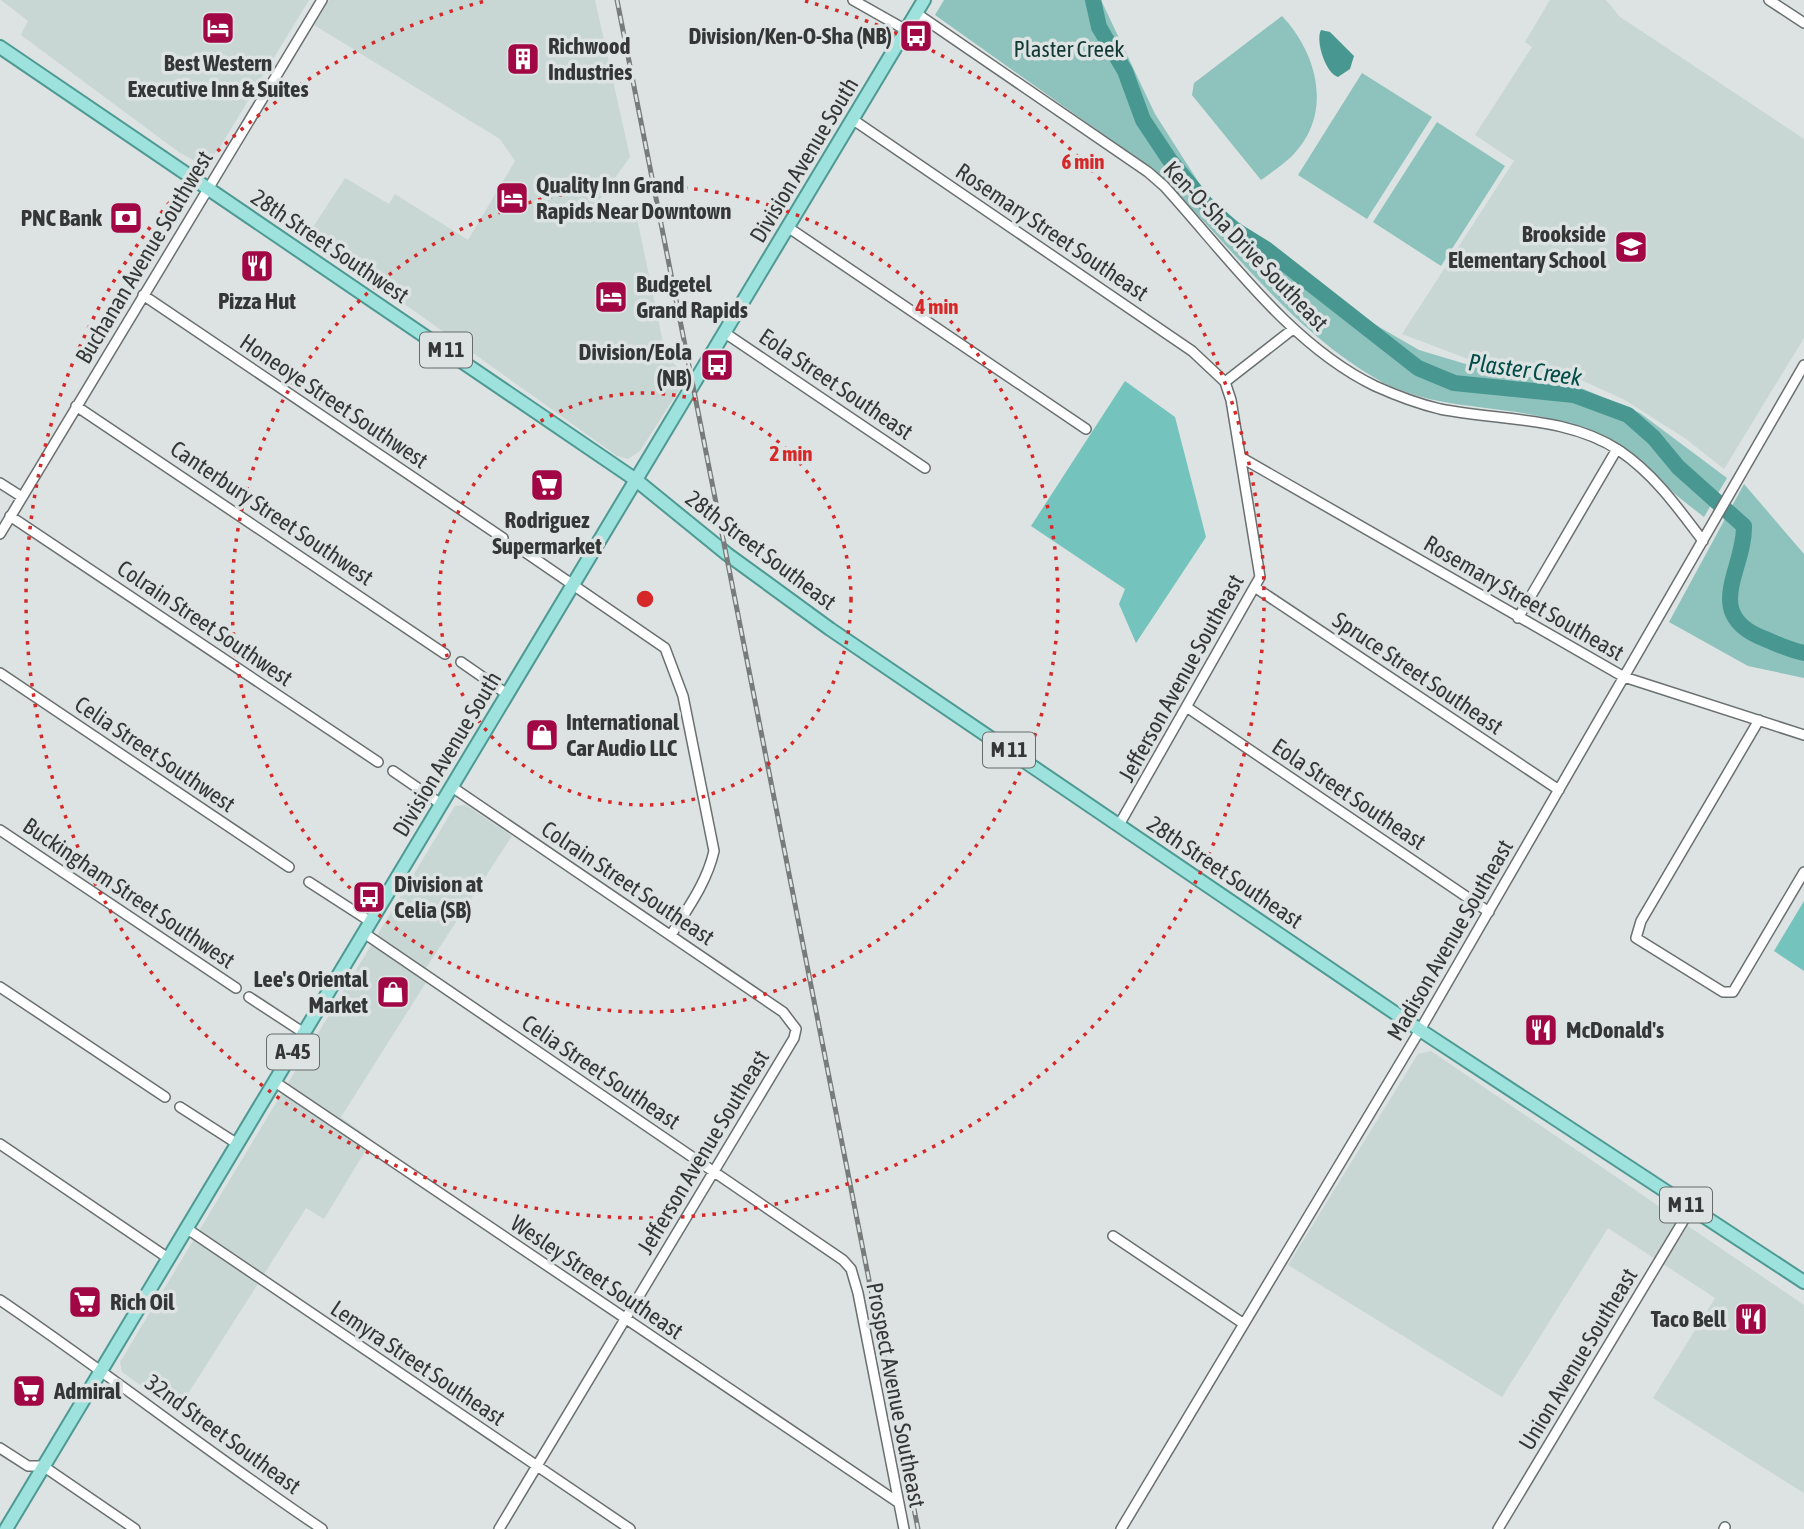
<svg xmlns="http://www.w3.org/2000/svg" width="1804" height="1529" viewBox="0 0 1804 1529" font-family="'Asap Condensed',sans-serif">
<rect width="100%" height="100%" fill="#dce3e2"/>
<path fill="#c8d6d4" d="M1,0H309L220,147L211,158L197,162L180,153L21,35L28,21Z
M329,0H595L630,157L593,209L634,204L666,357L688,376L640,451L628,459L617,456L308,235L345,178L389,204L395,194L468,240L515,161L500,139L314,25Z
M1550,0H1606L1620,17L1804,139V338L1724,469L1686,439L1625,400L1581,380L1479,363L1402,334L1514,161L1475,135L1532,47L1525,42Z
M466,805L512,836L426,968L432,973L341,1117L372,1140L324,1219L306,1208L177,1411L122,1372L120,1362L455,806Z
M1431,1051L1804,1305V1493L1653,1398L1715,1298L1608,1228L1502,1397L1288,1265L1418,1054Z"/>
<path fill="#8ec2bd" d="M944,0H1101L1155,114L1210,200L1362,317L1419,350L1489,371L1567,382L1640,413L1727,478L1704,517C1659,483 1628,449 1574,427C1512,401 1438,415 1375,378C1285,325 1227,239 1152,169L935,15Z
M1282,16C1318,54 1334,115 1291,157C1282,165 1271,173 1261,180L1192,95L1194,83Z
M1362,73L1432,117L1367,219L1298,175Z
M1437,122L1505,166L1441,266L1373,222Z
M1744,484L1804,554V678L1748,666L1669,622Z"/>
<path fill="#74c3bc" d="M1125,381L1175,417L1206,537L1136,643L1119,604L1125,589L1031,526Z
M1804,901V971L1774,951Z"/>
<path fill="#489891" d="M1321,30L1330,32L1354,56L1350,69L1338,77C1326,74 1315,41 1321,30Z"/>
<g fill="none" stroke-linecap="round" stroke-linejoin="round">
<path stroke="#489891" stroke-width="16" d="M1093,0L1099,27L1125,71L1143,120L1169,159L1206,204L1232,228L1266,249L1418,368L1454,383L1574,395L1628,415L1654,438L1678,467L1744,526C1745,568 1704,611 1758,636C1773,642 1788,650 1804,653"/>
<defs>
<path id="minor" d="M853,0L906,30
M1769,0L1804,23
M916,13L1148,172L1164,186C1227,255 1290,345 1375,386C1395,395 1419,404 1440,409C1500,421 1568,416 1620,451C1655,475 1678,508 1703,541
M852,119L1192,351L1225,382L1231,400L1260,577L1119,825
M789,228L1086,429
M143,295L503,538
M725,333L925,468
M1225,382L1293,329
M76,406L445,654
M1242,458L1624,677L1804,735
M0,483L22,497
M10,516L378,762
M0,534L322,0
M525,552L665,648L683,696L714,851C707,882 688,908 671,935
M1256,588L1559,790
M1518,618L1617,449
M461,662L507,694
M0,673L289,867
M1188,708L1489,912
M1759,720L1641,921L1636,938L1723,992H1733L1804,872
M393,771L441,804
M452,787L783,1012L796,1029L794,1038L499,1529
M0,830L236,988
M309,882L371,922
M364,933L843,1260L851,1269L858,1293L904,1529
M0,987L165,1097
M249,997L304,1033
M275,1082L899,1503
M180,1107L236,1143
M0,1144L168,1258
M186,1228L630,1529
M1113,1236L1244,1324
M0,1300C109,1374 213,1456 322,1529
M0,1448L28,1466H43L135,1529
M1121,1529L1420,1030L1804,365
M1498,1529L1691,1208
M1724,1529L1725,1527"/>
<path id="major" d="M0,47L636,480L727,554L830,629L1420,1030L1804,1282
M6,1529L924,0"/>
</defs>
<use href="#minor" stroke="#6a6f6f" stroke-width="12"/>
<use href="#major" stroke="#4e9993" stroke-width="16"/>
<use href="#minor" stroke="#fff" stroke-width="9"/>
<use href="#major" stroke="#9de2dc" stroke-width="12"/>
<defs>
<path id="rail" d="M617,0L918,1529"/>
</defs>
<use href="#rail" stroke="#777b7a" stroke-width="5"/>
<use href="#rail" stroke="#dce3e2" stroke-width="2.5" stroke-dasharray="8" stroke-linecap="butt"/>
</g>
<g fill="none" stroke="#d62828" stroke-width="3.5" stroke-dasharray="3.5 7">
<circle cx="645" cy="599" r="206"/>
<circle cx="645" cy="599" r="413"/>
<path d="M805 1A619 619 0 1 1 485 1"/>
</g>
<defs>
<symbol id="hotel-square" viewBox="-11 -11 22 22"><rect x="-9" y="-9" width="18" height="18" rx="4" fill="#a20745" stroke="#dce3e2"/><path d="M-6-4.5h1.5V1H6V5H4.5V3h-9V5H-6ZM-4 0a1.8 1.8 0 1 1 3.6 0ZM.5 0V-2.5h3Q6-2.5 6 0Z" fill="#fff"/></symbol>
<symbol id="bus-square" viewBox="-11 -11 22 22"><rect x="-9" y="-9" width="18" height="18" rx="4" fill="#a20745" stroke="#dce3e2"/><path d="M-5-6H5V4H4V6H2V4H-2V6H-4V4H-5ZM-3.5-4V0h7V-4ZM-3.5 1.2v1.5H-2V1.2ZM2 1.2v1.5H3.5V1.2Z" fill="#fff"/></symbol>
<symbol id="building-square" viewBox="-11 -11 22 22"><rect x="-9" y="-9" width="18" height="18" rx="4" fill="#a20745" stroke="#dce3e2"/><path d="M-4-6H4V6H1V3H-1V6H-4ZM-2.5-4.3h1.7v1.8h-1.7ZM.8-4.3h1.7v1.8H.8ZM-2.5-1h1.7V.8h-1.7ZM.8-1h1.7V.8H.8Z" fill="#fff"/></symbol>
<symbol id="bank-square" viewBox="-11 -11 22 22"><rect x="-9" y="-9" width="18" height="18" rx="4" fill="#a20745" stroke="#dce3e2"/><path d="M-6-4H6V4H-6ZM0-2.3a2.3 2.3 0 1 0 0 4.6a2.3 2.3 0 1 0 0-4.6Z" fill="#fff"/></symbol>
<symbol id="school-square" viewBox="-11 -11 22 22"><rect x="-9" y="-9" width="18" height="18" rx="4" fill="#a20745" stroke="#dce3e2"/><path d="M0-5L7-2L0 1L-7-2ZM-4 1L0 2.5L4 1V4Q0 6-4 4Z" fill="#fff"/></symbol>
<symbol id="restaurant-square" viewBox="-11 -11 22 22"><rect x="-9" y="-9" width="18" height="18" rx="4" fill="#a20745" stroke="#dce3e2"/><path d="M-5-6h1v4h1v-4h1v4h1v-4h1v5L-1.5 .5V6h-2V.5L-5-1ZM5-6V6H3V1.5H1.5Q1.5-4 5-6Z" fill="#fff"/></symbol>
<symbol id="supermarket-square" viewBox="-11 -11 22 22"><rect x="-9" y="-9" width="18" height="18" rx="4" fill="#a20745" stroke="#dce3e2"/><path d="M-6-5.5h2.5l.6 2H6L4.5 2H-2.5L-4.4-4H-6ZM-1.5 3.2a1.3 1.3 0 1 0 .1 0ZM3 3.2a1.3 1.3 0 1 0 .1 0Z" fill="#fff"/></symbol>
<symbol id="shop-square" viewBox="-11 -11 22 22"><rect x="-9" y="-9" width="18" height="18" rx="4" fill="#a20745" stroke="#dce3e2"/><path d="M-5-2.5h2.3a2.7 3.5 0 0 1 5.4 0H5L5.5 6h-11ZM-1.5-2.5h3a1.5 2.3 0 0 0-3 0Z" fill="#fff"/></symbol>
</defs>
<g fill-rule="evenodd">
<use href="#hotel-square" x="199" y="9" width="38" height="38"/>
<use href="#bus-square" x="897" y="17" width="38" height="38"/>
<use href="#building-square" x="504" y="40" width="38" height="38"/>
<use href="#hotel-square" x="493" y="179" width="38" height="38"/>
<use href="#bank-square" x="107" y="199" width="38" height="38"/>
<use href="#school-square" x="1612" y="228" width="38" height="38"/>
<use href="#restaurant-square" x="238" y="247" width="38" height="38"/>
<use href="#hotel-square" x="592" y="278" width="38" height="38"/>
<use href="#bus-square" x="698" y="346" width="38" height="38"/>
<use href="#supermarket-square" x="528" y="466" width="38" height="38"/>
<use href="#shop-square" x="523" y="716" width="38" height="38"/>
<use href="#bus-square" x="350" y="878" width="38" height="38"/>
<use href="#shop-square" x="374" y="973" width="38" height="38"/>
<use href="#restaurant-square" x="1522" y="1011" width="38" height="38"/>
<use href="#supermarket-square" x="66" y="1283" width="38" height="38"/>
<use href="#restaurant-square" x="1732" y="1300" width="38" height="38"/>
<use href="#supermarket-square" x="10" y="1372" width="38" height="38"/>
</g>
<g text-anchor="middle" stroke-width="7" stroke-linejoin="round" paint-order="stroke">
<g fill="#dce3e2" stroke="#676b6a" stroke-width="2">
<rect x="420" y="332.5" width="52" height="35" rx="5"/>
<rect x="983" y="732.5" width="52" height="35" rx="5"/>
<rect x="267" y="1034.5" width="52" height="35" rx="5"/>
<rect x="1660" y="1187.5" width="52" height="35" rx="5"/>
</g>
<g font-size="21" font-weight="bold" fill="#353737">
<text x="446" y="357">M 11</text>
<text x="1009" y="757">M 11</text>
<text x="293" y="1059">A-45</text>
<text x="1686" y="1212">M 11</text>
</g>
<g font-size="23" font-weight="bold" fill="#353737" stroke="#dce3e2" text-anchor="start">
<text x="892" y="44" text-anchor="end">Division/Ken-O-Sha (NB)</text>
<text x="548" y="54">Richwood<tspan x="548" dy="26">Industries</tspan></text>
<text x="218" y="71" text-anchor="middle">Best Western<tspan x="218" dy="26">Executive Inn &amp; Suites</tspan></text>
<text x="536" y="193">Quality Inn Grand<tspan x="536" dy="26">Rapids Near Downtown</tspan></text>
<text x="102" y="226" text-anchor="end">PNC Bank</text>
<text x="1606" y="242" text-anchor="end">Brookside<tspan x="1606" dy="26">Elementary School</tspan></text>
<text x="636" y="292">Budgetel<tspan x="636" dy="26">Grand Rapids</tspan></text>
<text x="257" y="309" text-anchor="middle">Pizza Hut</text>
<text x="692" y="360" text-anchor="end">Division/Eola<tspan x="692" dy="26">(NB)</tspan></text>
<text x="547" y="528" text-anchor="middle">Rodriguez<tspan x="547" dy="26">Supermarket</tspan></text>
<text x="566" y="730">International<tspan x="566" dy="26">Car Audio LLC</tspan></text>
<text x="394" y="892">Division at<tspan x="394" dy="26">Celia (SB)</tspan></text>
<text x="368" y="987" text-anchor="end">Lee's Oriental<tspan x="368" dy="26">Market</tspan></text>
<text x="1566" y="1038">McDonald's</text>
<text x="110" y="1310">Rich Oil</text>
<text x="1726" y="1327" text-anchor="end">Taco Bell</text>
<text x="54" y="1399">Admiral</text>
</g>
<g font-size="23" fill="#123936" stroke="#dce3e2">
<text x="1069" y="57">Plaster Creek</text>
</g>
<g font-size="23" fill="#353737" stroke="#dce3e2">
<text transform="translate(804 160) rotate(-59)" y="8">Division Avenue South</text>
<text transform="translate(1052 232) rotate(34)" y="8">Rosemary Street Southeast</text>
<text transform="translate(330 246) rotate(34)" y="8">28th Street Southwest</text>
<text transform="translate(1246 246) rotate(46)" y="8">Ken-O-Sha Drive Southeast</text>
<text transform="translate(144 257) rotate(-59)" y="8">Buchanan Avenue Southwest</text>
<text transform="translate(836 384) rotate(34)" y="8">Eola Street Southeast</text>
<text transform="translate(334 401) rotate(34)" y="8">Honeoye Street Southwest</text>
<text transform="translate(272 513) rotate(34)" y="8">Canterbury Street Southwest</text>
<text transform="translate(761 550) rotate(37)" y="8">28th Street Southeast</text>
<text transform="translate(1524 598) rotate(30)" y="8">Rosemary Street Southeast</text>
<text transform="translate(205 623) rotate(34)" y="8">Colrain Street Southwest</text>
<text transform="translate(1418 673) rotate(34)" y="8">Spruce Street Southeast</text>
<text transform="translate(1181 678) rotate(-61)" y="8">Jefferson Avenue Southeast</text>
<text transform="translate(155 754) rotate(34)" y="8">Celia Street Southwest</text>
<text transform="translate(447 754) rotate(-59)" y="8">Division Avenue South</text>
<text transform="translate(1349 794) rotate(34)" y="8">Eola Street Southeast</text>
<text transform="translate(1225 872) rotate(34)" y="8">28th Street Southeast</text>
<text transform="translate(628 883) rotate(34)" y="8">Colrain Street Southeast</text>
<text transform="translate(129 893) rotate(34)" y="8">Buckingham Street Southwest</text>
<text transform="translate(1450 940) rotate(-60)" y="8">Madison Avenue Southeast</text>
<text transform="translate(601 1072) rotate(34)" y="8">Celia Street Southeast</text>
<text transform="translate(703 1152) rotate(-59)" y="8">Jefferson Avenue Southeast</text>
<text transform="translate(597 1277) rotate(34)" y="8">Wesley Street Southeast</text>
<text transform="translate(1578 1359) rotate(-59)" y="8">Union Avenue Southeast</text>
<text transform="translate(418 1363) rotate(34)" y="8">Lemyra Street Southeast</text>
<text transform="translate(896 1395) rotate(79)" y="8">Prospect Avenue Southeast</text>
<text transform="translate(223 1434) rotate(36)" y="8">32nd Street Southeast</text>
</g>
<g font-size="24" font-style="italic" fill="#004c47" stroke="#dce3e2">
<text transform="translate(1525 370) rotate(8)" y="8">Plaster Creek</text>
</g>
</g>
<circle cx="645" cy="599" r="10" fill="#d62828" stroke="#dce3e2" stroke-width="3.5"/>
<g font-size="21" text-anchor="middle" font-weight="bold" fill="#d62828" stroke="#dce3e2" stroke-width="7" stroke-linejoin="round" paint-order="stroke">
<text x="1083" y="169">6 min</text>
<text x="937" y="314">4 min</text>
<text x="791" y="461">2 min</text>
</g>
</svg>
